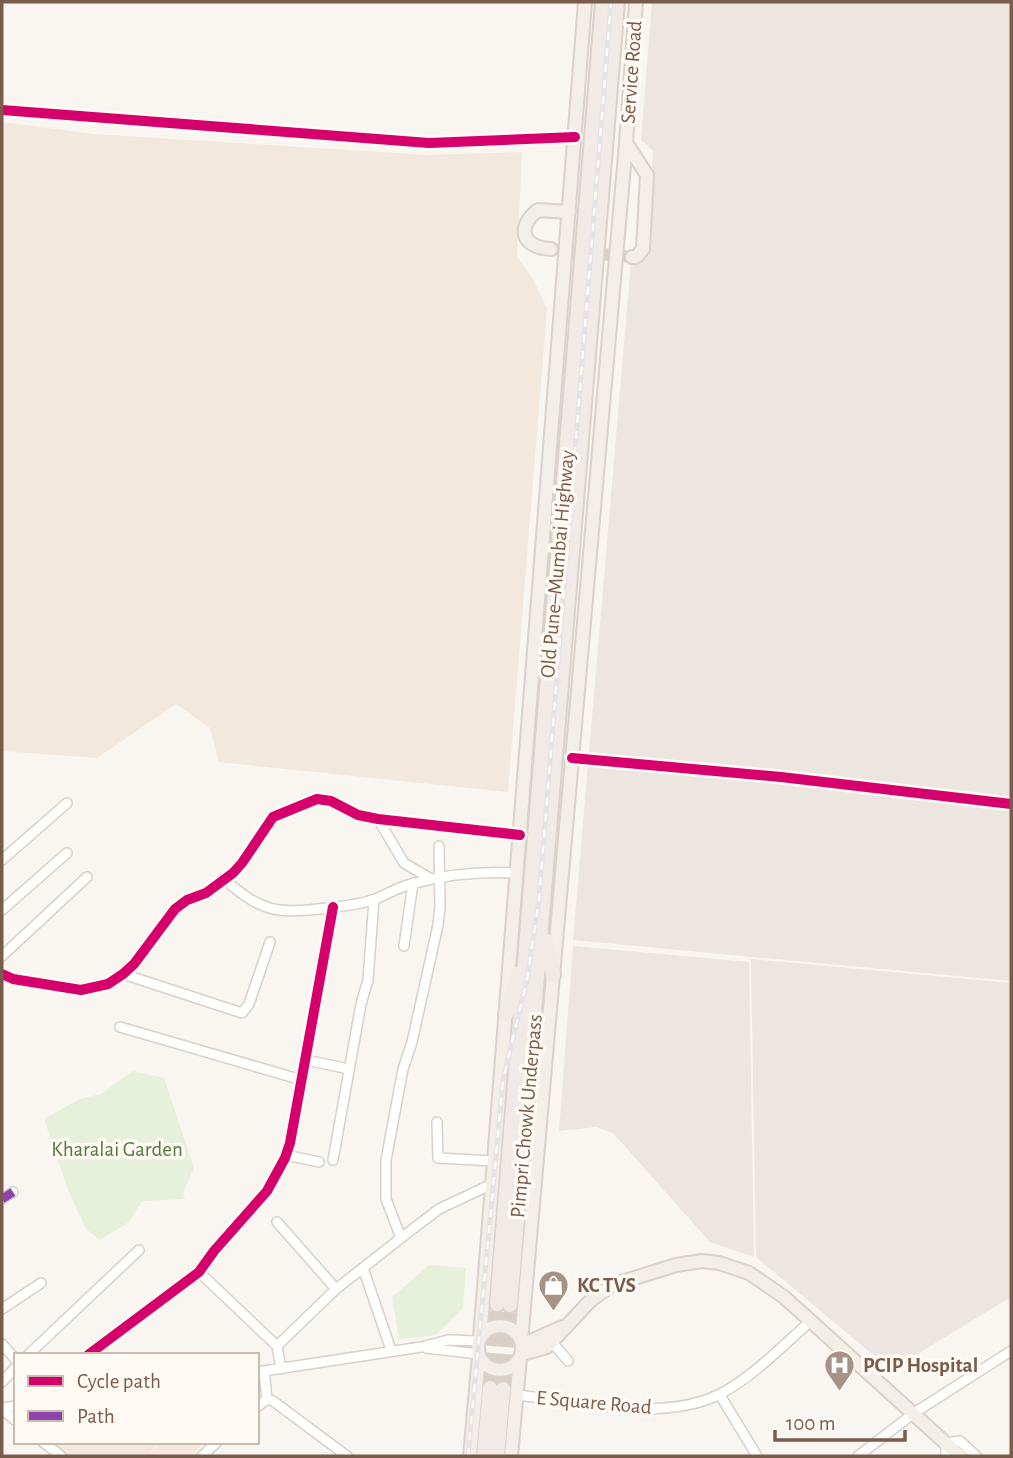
<svg xmlns="http://www.w3.org/2000/svg" width="1013" height="1458" viewBox="0 0 1013 1458" font-family="'Alegreya Sans',sans-serif">
<rect width="100%" height="100%" fill="#f9f5f0"/>
<path fill="#f2e8de" d="M2,122L94,134L426,155L522,152L517,257L532,277L547,308L508,792L219,762L210,728L176,704L97,758L2,751Z
M50,1442H159L148,1456H68Z"/>
<path fill="#f6e8e1" d="M160,1442H203L193,1456H149Z"/>
<path fill="#ede5e0" d="M652,2H1011V981L573,940L631,262L646,253L653,151L641,140Z
M573,946L749,962L754,1257L710,1242L613,1133L596,1127L559,1131Z
M751,959L1011,983V1297L891,1370L756,1257Z"/>
<path fill="#e7f0db" d="M133,1071L164,1078L194,1168L183,1192L185,1199L142,1201L129,1222L100,1240L86,1229L68,1190L44,1119L80,1099L101,1094Z
M429,1265L466,1268L463,1308L436,1335L399,1339L392,1297Z"/>
<g fill="none" stroke-linecap="round" stroke-linejoin="round">
<path stroke="#d9cfc7" stroke-width="12" stroke-dasharray="12 6" stroke-linecap="butt" d="M551,249L632,257"/>
<path stroke="#d9cfc7" stroke-width="14" stroke-dasharray="14 7" stroke-linecap="butt" d="M490,1388L497,1304
M503,1389L510,1305"/>
<defs>
<path id="minor" d="M2,110L429,143L575,137
M572,758L781,777L1011,804
M378,819L404,863L431,879
M2,860L67,803
M223,878C262,913 277,914 327,908C342,906 360,905 375,899C388,894 400,886 415,883C448,874 483,871 517,873
M2,910L67,853
M404,946L413,883
M2,956L87,877
M2,974L13,979L81,990L108,984L123,974L134,964L175,909L187,900L206,893L233,873L242,863L273,817L317,799L331,801L358,815L378,819L520,835
M123,974L242,1013L249,1004L270,942
M120,1027L302,1080
M306,1060L349,1069
M437,1122L438,1158L494,1161
M286,1155L319,1162
M333,1160L361,1004L368,980L374,900
M2,1199L13,1192
M277,1222L336,1289
M401,1238L386,1199V1160L403,1069L412,1042L438,925L440,907L439,846
M363,1268L391,1350
M199,1272L277,1346
M2,1309L41,1283
M552,1342L568,1361
M2,1344L16,1360
M426,1348L479,1354
M28,1355L139,1250
M88,1355L199,1272L214,1251L267,1191L285,1158L290,1143L333,907
M281,1369L277,1346L336,1289L401,1238L439,1209L492,1184
M264,1371L267,1399
M257,1372L421,1347L448,1340L479,1341
M2,1382L16,1367
M517,1395C577,1402 662,1422 718,1395C751,1379 783,1345 811,1321
M720,1395L757,1456
M257,1407L267,1399L273,1401L347,1456
M2,1408L16,1406
M2,1409L16,1421
M43,1442L61,1456
M202,1456L217,1442
M858,1456L914,1413L1011,1351
M946,1456V1443L960,1441L976,1456"/>
<path id="major" d="M626,143L647,175L643,249L636,257H632
M551,249C523,248 515,228 538,210L569,212
M478 1348a22 22 0 1 1 44 0a22 22 0 1 1-44 0Z
M480,1338L585,2
M521,1341L626,143L636,2
M522,1345L562,1327
M522,1354L547,1347L591,1300L612,1285L676,1265L702,1261L719,1263L749,1273L784,1297L960,1456
M470,1456L479,1356
M511,1456L520,1358"/>
<path id="highway" d="M546,941L553,975
M506,1014L518,974
M497,1304L603,2
M510,1305L617,2
M484,1456L490,1388
M497,1456L503,1389"/>
</defs>
<use href="#minor" stroke="#d7d1cb" stroke-width="12"/>
<use href="#major" stroke="#dad1cc" stroke-width="16"/>
<use href="#highway" stroke="#dad1cc" stroke-width="18"/>
<use href="#minor" stroke="#fefefd" stroke-width="9"/>
<use href="#major" stroke="#f3eee8" stroke-width="12"/>
<use href="#highway" stroke="#f2eae7" stroke-width="14"/>
<defs>
<path id="rail" d="M468,1456L503,1080L527,980L539,900L611,2"/>
</defs>
<use href="#rail" stroke="#e6e3e7" stroke-width="5"/>
<use href="#rail" stroke="#fffaf3" stroke-width="2.5" stroke-dasharray="8" stroke-linecap="butt"/>
<path stroke="#8e44ad" stroke-width="9" stroke-dasharray="18 9" stroke-linecap="butt" d="M2,1199L13,1192"/>
<defs>
<path id="cycleway" d="M2,110L429,143L575,137
M572,758L781,777L1011,804
M2,974L13,979L81,990L108,984L123,974L134,964L175,909L187,900L206,893L233,873L242,863L273,817L317,799L331,801L358,815L378,819L520,835
M88,1355L199,1272L214,1251L267,1191L285,1158L290,1143L333,907"/>
</defs>
<use href="#cycleway" stroke="#fffaf3" stroke-width="15"/>
<use href="#cycleway" stroke="#d6006c" stroke-width="10"/>
</g>
<defs>
<symbol id="shop-pin" viewBox="-11 -11 22 30"><path d="M0 17L-7.5 6A9.5 9.5 0 1 1 7.5 6Z" fill="#a69286" stroke="#fffaf3"/><path d="M-5-2.5h2.3a2.7 3.5 0 0 1 5.4 0H5L5.5 6h-11ZM-1.5-2.5h3a1.5 2.3 0 0 0-3 0Z" fill="#fff"/></symbol>
<symbol id="hospital-pin" viewBox="-11 -11 22 30"><path d="M0 17L-7.5 6A9.5 9.5 0 1 1 7.5 6Z" fill="#a69286" stroke="#fffaf3"/><path d="M-5-5h3v3.5h4V-5h3V5h-3V1.5h-4V5h-3Z" fill="#fff"/></symbol>
</defs>
<g fill-rule="evenodd">
<use href="#shop-pin" x="536" y="1268" width="35" height="47"/>
<use href="#hospital-pin" x="822" y="1348" width="35" height="47"/>
</g>
<g text-anchor="middle" stroke-width="7" stroke-linejoin="round" paint-order="stroke">
<g font-size="21" fill="#7a5c4d" stroke="#fffaf3">
<text transform="translate(631 72) rotate(-86)" y="7">Service Road</text>
<text transform="translate(557 564) rotate(-85)" y="7">Old Pune–Mumbai Highway</text>
<text transform="translate(526 1116) rotate(-85)" y="7">Pimpri Chowk Underpass</text>
<text transform="translate(594 1402) rotate(5)" y="7">E Square Road</text>
</g>
<g font-size="21" fill="#537a41" stroke="#fffaf3">
<text x="117" y="1156">Kharalai Garden</text>
</g>
<g font-size="21" font-weight="bold" fill="#7a5c4d" stroke="#fffaf3" text-anchor="start">
<text x="577" y="1292">KC TVS</text>
<text x="863" y="1372">PCIP Hospital</text>
</g>
</g>
<rect width="1013" height="1458" fill="none" stroke="#7a5c4d" stroke-width="7"/>
<rect x="14" y="1353" width="245" height="91" fill="#fffaf3" stroke="#cabbb1" stroke-width="2"/>
<rect x="28" y="1376" width="35" height="10" fill="#d6006c" stroke="#cabbb1" stroke-width="2"/>
<text x="77" y="1388" font-size="21" fill="#7a5c4d">Cycle path</text>
<rect x="28" y="1411" width="35" height="10" fill="#8e44ad" stroke="#cabbb1" stroke-width="2"/>
<text x="77" y="1423" font-size="21" fill="#7a5c4d">Path</text>
<path d="M775 1430v10h130v-10" fill="none" stroke="#7a5c4d" stroke-width="3.5"/>
<text x="786" y="1430" font-size="21" fill="#7a5c4d" stroke="#fffaf3" stroke-width="5" paint-order="stroke">100 m</text>
</svg>
